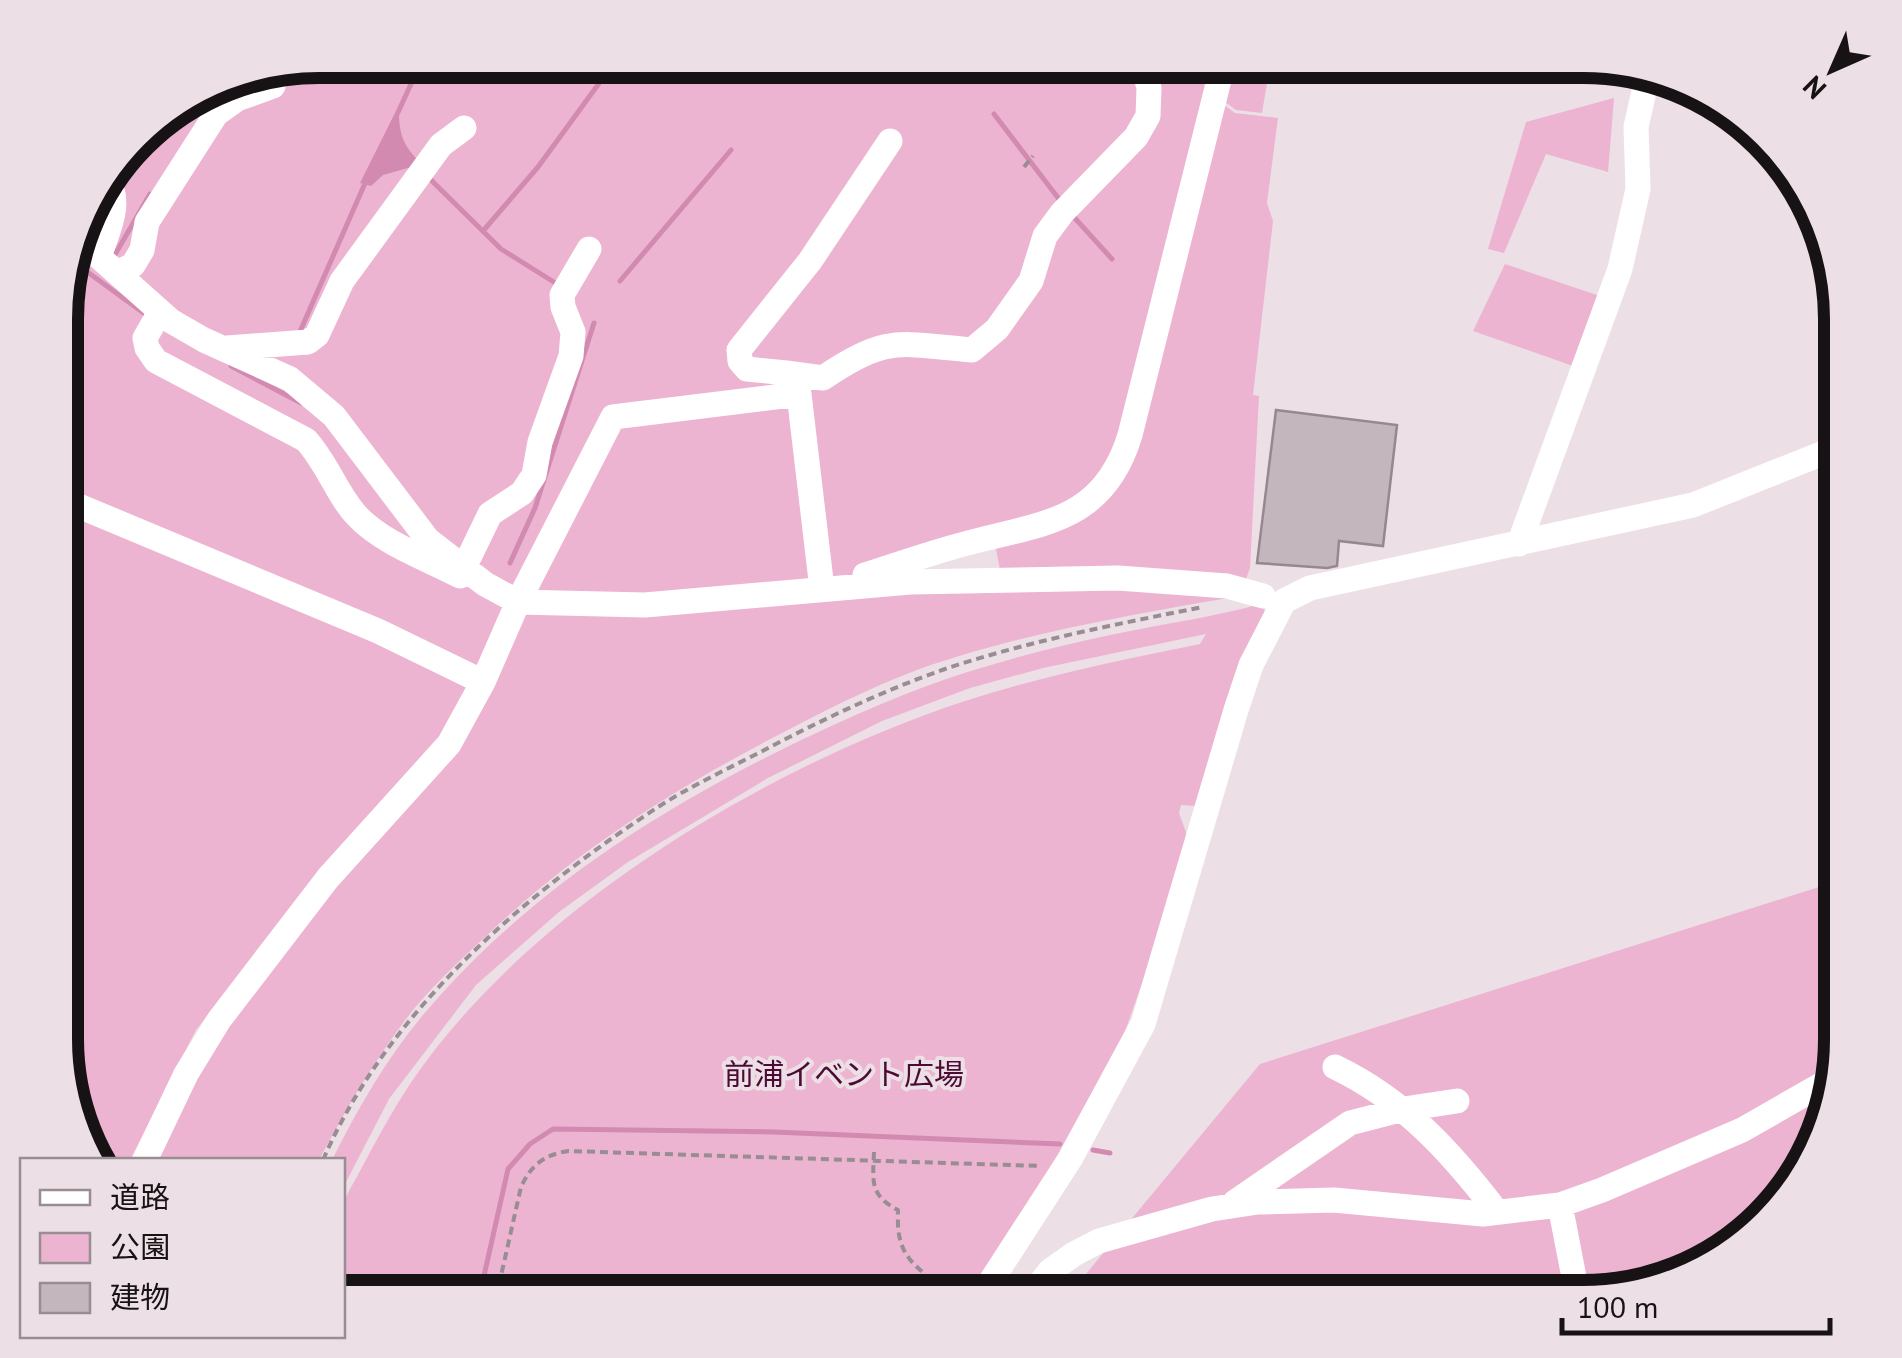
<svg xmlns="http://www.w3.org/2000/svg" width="1902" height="1358" viewBox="0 0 1902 1358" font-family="'PT Sans','Noto Sans JP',sans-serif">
<rect width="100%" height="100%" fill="#eddfe6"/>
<path fill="#ecb4d1" d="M318,60H1219L1119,454L1089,496L833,583L804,389L625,410L481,674L62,500V284L94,190L148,124L235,74Z
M1230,60H1271L1262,113L1236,110L1221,99Z
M1614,98L1608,172L1546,154L1504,253L1488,249L1526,122Z
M1220,102L1235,113L1278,118L1267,203L1273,221L1253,395L1259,396L1250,568L1244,585L1000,570L995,544L1098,502Z
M1505,264L1600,296L1576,367L1473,331Z
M792,400L816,586L532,599L611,428Z
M62,509L470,683L456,721L320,870L196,1030L130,1160H92L62,1073Z
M1054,582L1245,595C1148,612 1051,628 956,657C888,677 826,710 763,743C661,797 569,857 485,937C457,963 429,989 406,1019C372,1064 345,1111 319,1160H149L218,1027L430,777L520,612Z
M1261,604L1265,611L1197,806L1181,805L1179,813L1188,838L1177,885L1124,1034L1047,1174L967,1298L343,1297C343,1269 337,1235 343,1207C345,1195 354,1183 359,1173C376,1141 392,1111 412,1081C531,907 767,766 965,701C1042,676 1121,660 1200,644L1206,634L1043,668L970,688L882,721L768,778L628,862L559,912L476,985L389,1099L343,1188L342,1160H332C359,1106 389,1054 429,1008C528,893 657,810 793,744C852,716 911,689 974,670C1022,655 1071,643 1120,633C1168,623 1214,617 1261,604Z
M1841,880V1056L1788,1197L1699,1271L1584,1298H1066L1260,1064Z"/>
<path fill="#d28ab1" d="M394,115L399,117C400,138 406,149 422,164L383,175L371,186L360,183Z"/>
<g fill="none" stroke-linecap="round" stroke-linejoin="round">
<path stroke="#d28ab1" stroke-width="5" d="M202,113L221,82
M994,114L1062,203
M394,121L422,60
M428,177L501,249L557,284
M1072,215L1112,259
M483,231L538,167L616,60
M113,258L150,194
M71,260L145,314
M620,281L731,150
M298,336L366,181
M231,366L301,403
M510,563L535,508L594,323
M1093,1150L1110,1153
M479,1298L508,1169L530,1144L553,1129L774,1132L1060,1144"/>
</g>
<path fill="#c4b6bd" stroke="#95888e" stroke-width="2.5" d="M1276,410L1397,425L1383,546L1339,541L1337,566L1327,568L1257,563Z"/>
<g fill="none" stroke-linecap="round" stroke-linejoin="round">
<path stroke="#978d92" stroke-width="4" stroke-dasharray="8 5" stroke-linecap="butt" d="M1024,167L1033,156
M874,1152C873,1181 869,1195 898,1210C897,1240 901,1255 925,1274L905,1298
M323,1160C388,1010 524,895 658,807C694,784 734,766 772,746C828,717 885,690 945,669C1029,641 1117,624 1203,607
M496,1298L521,1187C531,1165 544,1155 568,1151L1041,1166"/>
<path stroke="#fff" stroke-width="25" d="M105,176C124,202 108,229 99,257L171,321L204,340L290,379L334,416L428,540L485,584L518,602L613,417L799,394L822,589
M117,273L133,265L142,250L147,222L216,114L237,99L273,86
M160,312L145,338L147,348L156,361L306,440C328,464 338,497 358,517C384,544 428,559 460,576L490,514L522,493L534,475L540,442L571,356L573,332L563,307L562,295L589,249
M227,348L308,342L317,335L342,281L441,145L464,128
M786,373L823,378C887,334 899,344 972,350L997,329L1031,281L1045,236L1062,213L1136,137L1148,116L1149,88L1142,60
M795,385L786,373L747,369L740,361L739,350L810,261L890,141
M62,499L378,631L483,682
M1519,544L1620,269L1638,189L1636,127L1647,78
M865,575C899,564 933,552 968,543C1044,523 1104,521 1130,435L1224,60
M1335,1067C1404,1100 1451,1152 1497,1212
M145,1160L186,1074L219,1020L328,878L449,744L483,682L518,602L645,605L910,582L1118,578L1227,586L1263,596
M1235,1202L1350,1123L1404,1109L1457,1101
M1560,1205L1578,1298
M980,1298L1070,1159L1143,1024L1236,710L1251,665L1284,601L1310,588L1693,505L1841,446
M1029,1298L1050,1271L1074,1254L1099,1241L1212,1209L1258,1202L1334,1200L1483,1214L1560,1205L1602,1190L1742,1130L1833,1078"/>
</g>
<g text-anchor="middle" stroke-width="8" stroke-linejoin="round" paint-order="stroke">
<g font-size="30" fill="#4c0b35" stroke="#eddfe6">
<text x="844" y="1085">前浦イベント広場</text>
</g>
</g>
<path d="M0 0H1902V1358H0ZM319 78H1583A241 241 0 0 1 1824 319V1039A241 241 0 0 1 1583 1280H319A241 241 0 0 1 78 1039V319A241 241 0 0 1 319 78Z" fill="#eddfe6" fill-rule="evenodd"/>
<path fill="none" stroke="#171214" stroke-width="12" d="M319 78H1583A241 241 0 0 1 1824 319V1039A241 241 0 0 1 1583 1280H319A241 241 0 0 1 78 1039V319A241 241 0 0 1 319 78Z"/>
<rect x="20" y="1158" width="325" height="180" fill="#eddfe6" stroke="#978d92" stroke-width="2.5"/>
<rect x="40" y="1190" width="50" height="15" fill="#ffffff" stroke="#978d92" stroke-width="2.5"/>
<text x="110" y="1208" font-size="30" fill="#171214">道路</text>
<rect x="40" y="1233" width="50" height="30" fill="#ecb4d1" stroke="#978d92" stroke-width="2.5"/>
<text x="110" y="1258" font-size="30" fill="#171214">公園</text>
<rect x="40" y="1283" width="50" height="30" fill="#c4b6bd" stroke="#978d92" stroke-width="2.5"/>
<text x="110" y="1308" font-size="30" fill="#171214">建物</text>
<g transform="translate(1832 70) rotate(225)" stroke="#eddfe6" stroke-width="8" paint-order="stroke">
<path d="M0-8L18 38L0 25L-18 38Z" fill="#171214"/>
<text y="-15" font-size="28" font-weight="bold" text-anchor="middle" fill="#171214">N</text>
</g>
<path d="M1562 1318v15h268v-15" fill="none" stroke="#171214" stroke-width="5"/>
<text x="1577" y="1318" font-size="30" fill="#171214" stroke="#eddfe6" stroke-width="8" paint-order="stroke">100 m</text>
</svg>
